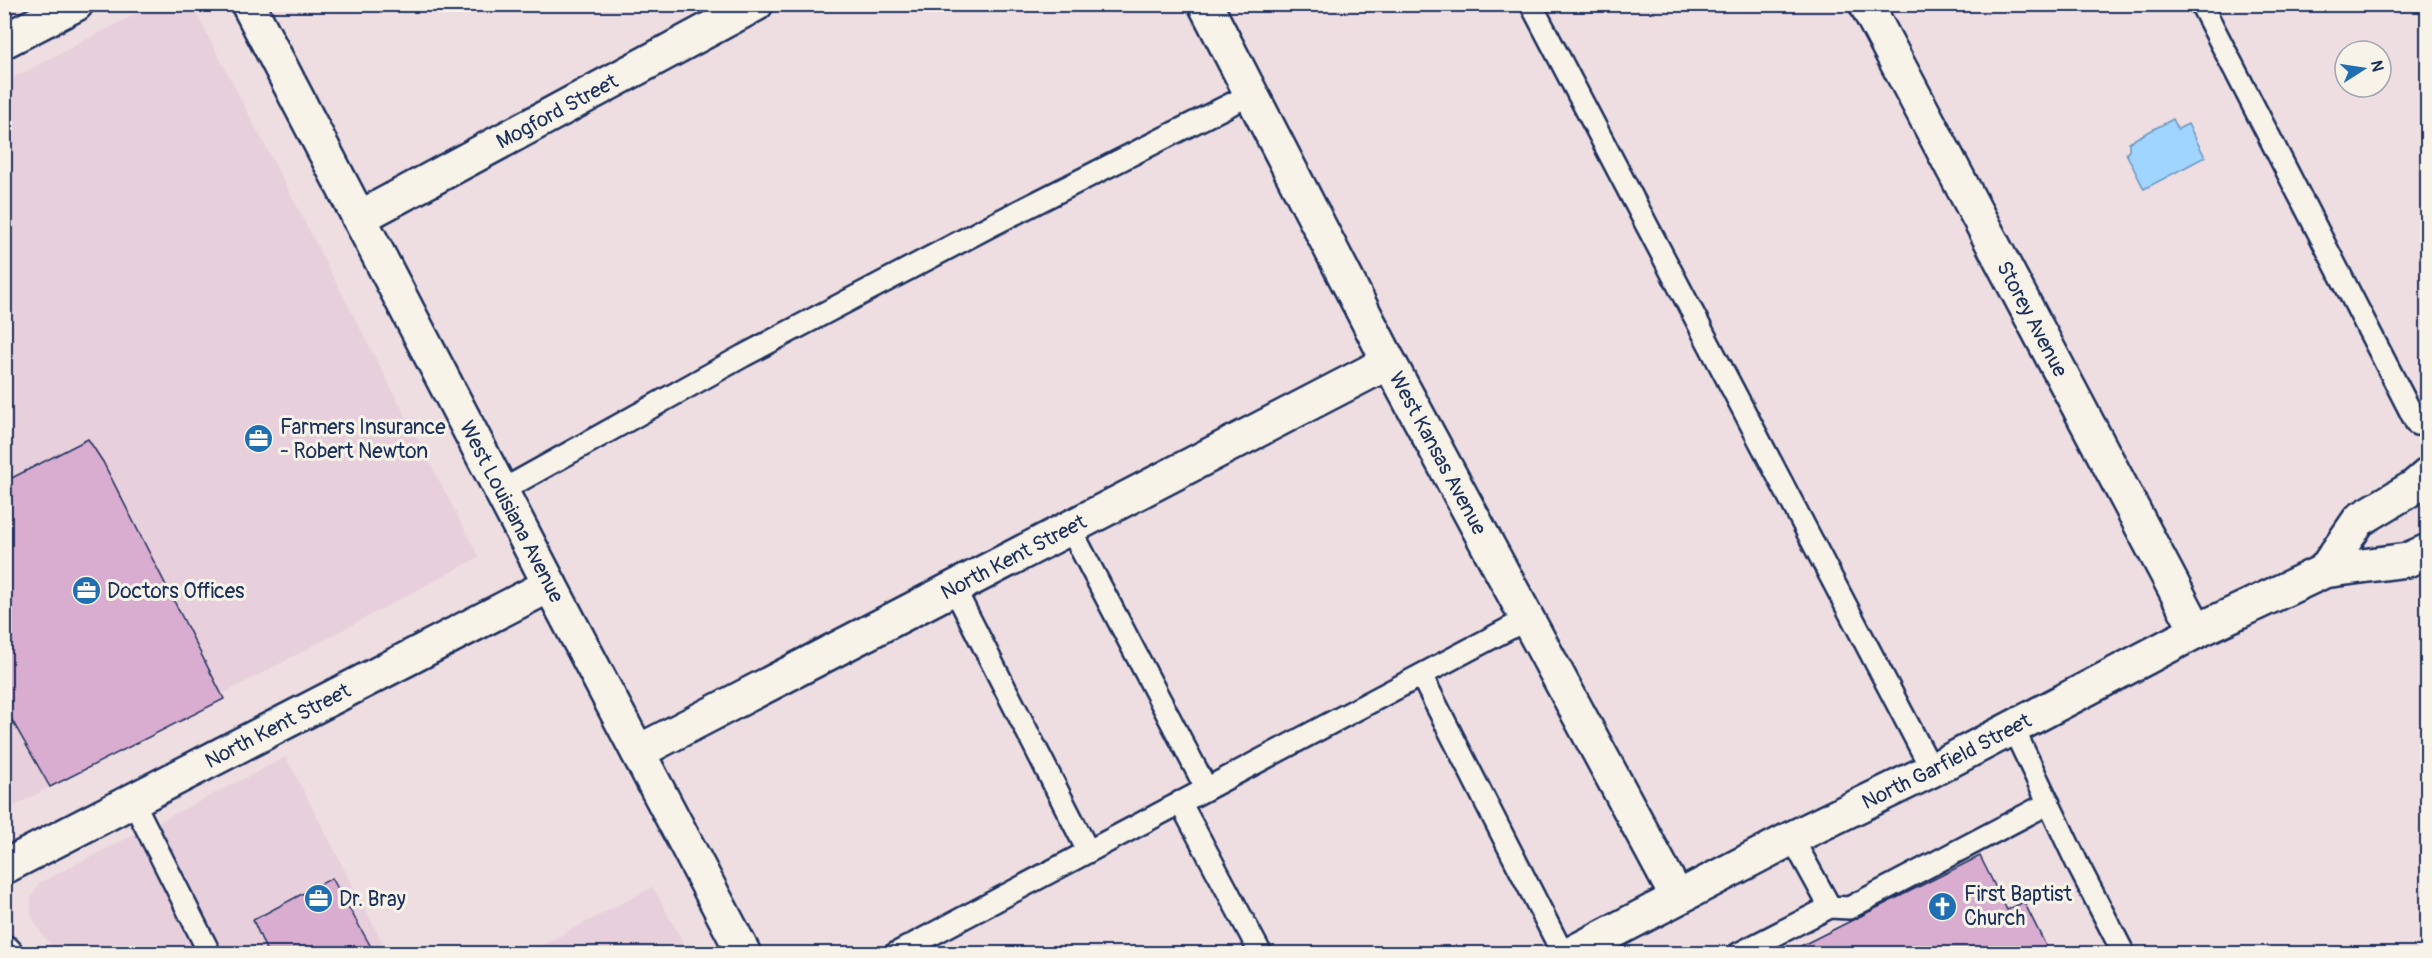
<svg xmlns="http://www.w3.org/2000/svg" width="2432" height="958" viewBox="0 0 2432 958" font-family="Pangolin,sans-serif">
<rect width="100%" height="100%" fill="#eedee1"/>
<filter id="ink" filterUnits="userSpaceOnUse"><feTurbulence type="fractalNoise" baseFrequency=".0167" numOctaves="2"/><feDisplacementMap in="SourceGraphic" scale="12" xChannelSelector="R" yChannelSelector="G"/><feConvolveMatrix kernelMatrix="1 2 1 2 8 2 1 2 1" color-interpolation-filters="sRGB"/></filter>
<g filter="url(#ink)">
<path fill="#e8cfdc" d="M153,5H192L479,557L5,811V82Z
M286,757L388,953H59L43,936L31,916V898L39,883Z
M653,887L689,953H527Z"/>
<path fill="#9fd5fe" stroke="#6a93be" stroke-width="1.5" d="M2173,119L2178,129L2188,124L2205,157L2144,189L2126,153L2129,151V142Z"/>
<path fill="#d9add0" stroke="#1b2f5e" stroke-width="1.5" d="M88,439L103,462L224,699L50,787L4,706V482Z
M1980,856L2007,910L2024,902L2050,954H1785Z
M332,878L375,954H268L253,920Z"/>
<g fill="none" stroke-linecap="round" stroke-linejoin="round">
<defs>
<path id="service" d="M1531,4L1932,770
M2201,4L2417,424
M501,491L743,356L990,226L1251,94
M1070,528L1206,788
M954,588L1088,851
M1421,675L1563,954
M2013,728L2077,863L2124,954
M133,801L210,954
M1180,802L1261,954
M1792,838L1830,907L1849,908L2049,803
M895,954L1527,619
M1738,954L1830,907"/>
<g id="minor">
<path id="s1" d="M1205,4L1389,362L1677,897"/>
<path id="s2" d="M1866,4L2197,631"/>
<path d="M4,41L76,4"/>
<path id="s3" d="M359,218L756,4"/>
<path id="s4" d="M638,752L1389,362"/>
</g>
<g id="tertiary">
<path id="s5" d="M248,4L550,585L744,954"/>
<path id="s6" d="M4,867L550,585"/>
</g>
<g id="secondary">
<path d="M2324,571L2359,520L2414,487L2428,475"/>
<path d="M4,952L6,954"/>
<path id="s7" d="M1570,954L1792,838L1932,770L2197,631L2324,571L2407,560L2428,551"/>
</g>
</defs>
<use href="#service" stroke="#1b2f5e" stroke-width="26"/>
<use href="#minor" stroke="#1b2f5e" stroke-width="38"/>
<use href="#tertiary" stroke="#1b2f5e" stroke-width="38"/>
<use href="#secondary" stroke="#1b2f5e" stroke-width="38"/>
<use href="#service" stroke="#f7f3e8" stroke-width="21"/>
<use href="#minor" stroke="#f7f3e8" stroke-width="33"/>
<use href="#tertiary" stroke="#f7f3e8" stroke-width="33"/>
<use href="#secondary" stroke="#f7f3e8" stroke-width="33"/>
</g>
</g>
<defs>
<symbol id="office-disc" viewBox="-11 -11 22 22"><circle r="9.5" fill="#1f6fb2" stroke="#f7f3e8"/><path d="M-6-3h4V-5.5h4V-3h4V5H-6ZM-1-4.5V-3h2v-1.5ZM-6 0V1H6V0Z" fill="#fff"/></symbol>
<symbol id="church-disc" viewBox="-11 -11 22 22"><circle r="9.5" fill="#1f6fb2" stroke="#f7f3e8"/><path d="M-1.2-6h2.4v3.5h3.3v2.4h-3.3V6h-2.4V-.1h-3.3v-2.4h3.3Z" fill="#fff"/></symbol>
</defs>
<g fill-rule="evenodd">
<use href="#office-disc" x="242" y="422" width="33" height="33"/>
<use href="#office-disc" x="70" y="574" width="33" height="33"/>
<use href="#office-disc" x="302" y="882" width="33" height="33"/>
<use href="#church-disc" x="1926" y="890" width="33" height="33"/>
</g>
<g text-anchor="middle" stroke-width="6" stroke-linejoin="round" paint-order="stroke">
<g font-size="21" fill="#1b2f5e" stroke="#f7f3e8">
<text dy="7" stroke="none"><textPath href="#s3" startOffset="225">Mogford Street</textPath></text>
<text dy="7" stroke="none"><textPath href="#s2" startOffset="356">Storey Avenue</textPath></text>
<text dy="7" stroke="none"><textPath href="#s1" startOffset="506">West Kansas Avenue</textPath></text>
<text dy="7" stroke="none"><textPath href="#s5" startOffset="572">West Louisiana Avenue</textPath></text>
<text dy="7" stroke="none"><textPath href="#s4" startOffset="423">North Kent Street</textPath></text>
<text dy="7" stroke="none"><textPath href="#s6" startOffset="308">North Kent Street</textPath></text>
<text dy="7" stroke="none"><textPath href="#s7" startOffset="423">North Garfield Street</textPath></text>
</g>
<g font-size="21" fill="#1b2f5e" stroke="#f7f3e8" text-anchor="start">
<text x="280" y="434">Farmers Insurance<tspan x="280" dy="24">- Robert Newton</tspan></text>
<text x="107" y="598">Doctors Offices</text>
<text x="1964" y="901">First Baptist<tspan x="1964" dy="24">Church</tspan></text>
<text x="339" y="906">Dr. Bray</text>
</g>
</g>
<rect width="2432" height="958" fill="none" stroke="#f7f3e8" stroke-width="24"/>
<rect x="12" y="12" width="2408" height="934" fill="none" stroke="#1b2f5e" stroke-width="2" filter="url(#ink)"/>
<g transform="translate(2363 69) rotate(78)"><circle r="28" fill="#f7f3e8" stroke="#9fa5b1" stroke-width="1.5"/>
<path d="M0-4.5L10 22L0 15L-10 22Z" fill="#1f6fb2"/>
<text y="-9" font-size="16" font-weight="bold" text-anchor="middle" fill="#1b2f5e">N</text>
</g>
</svg>
